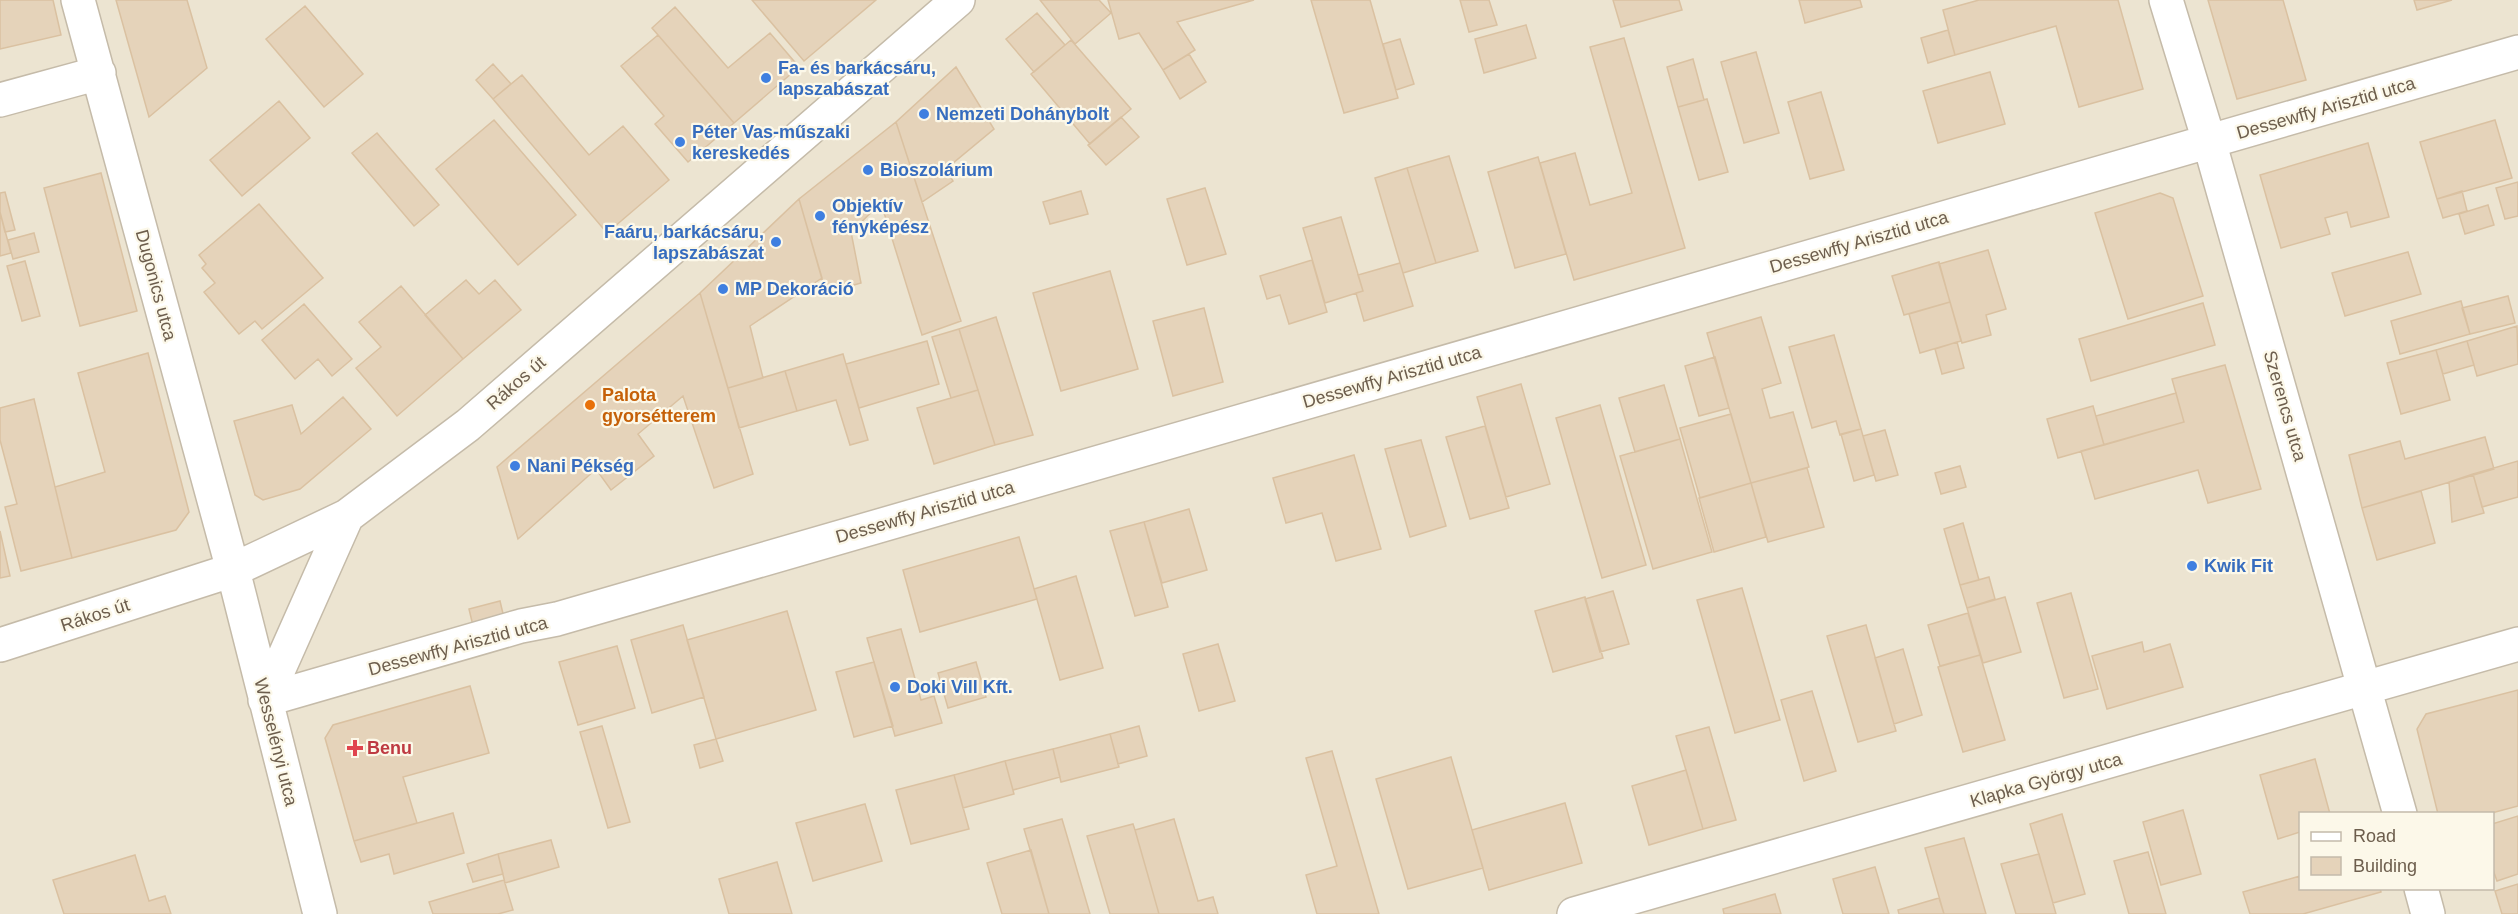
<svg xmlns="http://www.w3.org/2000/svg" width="2518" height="914" viewBox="0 0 2518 914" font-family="Helvetica,sans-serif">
<rect width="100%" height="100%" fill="#f8f4e3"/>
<path fill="#ece4d1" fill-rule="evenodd" d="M0,0H2518V914H0ZM2300,814H2492V888H2300Z"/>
<path fill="#e5d3ba" stroke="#dac1a1" stroke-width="1.5" d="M0,0H53L61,35L0,49Z
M116,0H187L207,68L149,117Z
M752,0H876L804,61Z
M1040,0H1099L1111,13L1075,44Z
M1108,0H1254L1177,22L1195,50L1163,70L1139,33L1119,39Z
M1311,0H1370L1398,98L1344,113Z
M1460,0H1489L1497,25L1469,32Z
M1613,0H1679L1682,10L1621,27Z
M1799,0H1860L1862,7L1805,23Z
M1979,0H2118L2143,89L2079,107L2056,26L1955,55L1943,10Z
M2208,0H2283L2306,80L2237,99Z
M2414,0H2452L2417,10Z
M305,6L363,74L324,107L266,39Z
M675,7L728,68L770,33L799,67L734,123L652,28Z
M1037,13L1065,45L1034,72L1006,39Z
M1526,25L1536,58L1484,73L1475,39Z
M1948,30L1955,55L1928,63L1921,38Z
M658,35L734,123L688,162L655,124L664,116L621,66Z
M1624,38L1685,248L1574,280L1540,163L1575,153L1590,205L1632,193L1590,47Z
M1400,39L1414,84L1396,90L1383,44Z
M1071,40L1131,109L1090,144L1031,74Z
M1756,52L1779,133L1744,143L1721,62Z
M1189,54L1206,82L1180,99L1163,70Z
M1693,59L1704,100L1678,107L1667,67Z
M493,64L511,84L493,99L476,80Z
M956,67L994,129L946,169L953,181L922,202L896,122Z
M1990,72L2005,124L1938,143L1923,91Z
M522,75L589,155L623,126L669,180L607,233L493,99Z
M1821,92L1844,170L1810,179L1788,102Z
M1707,99L1728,172L1699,180L1678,107Z
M279,101L310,138L242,196L210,160Z
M1121,117L1139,137L1106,165L1088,145Z
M494,120L576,215L518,265L436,169Z
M2495,120L2512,178L2437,199L2420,142Z
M896,122L961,321L922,335L881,203L851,232L861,283L826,293L799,199Z
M377,133L439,205L414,226L352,153Z
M2368,143L2389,217L2351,227L2347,212L2325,218L2330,234L2281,248L2260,175Z
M1449,156L1478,251L1436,263L1407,168Z
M1538,157L1566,254L1515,268L1488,172Z
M1407,168L1436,263L1403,273L1375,178Z
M101,173L137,311L80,326L44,188Z
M2518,182V216L2505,219L2496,188Z
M1205,188L1226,254L1187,265L1167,199Z
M1081,191L1088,214L1050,224L1043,202Z
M2462,191L2467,211L2443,218L2437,199Z
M5,192L15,230L5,232L0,212V193Z
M2160,193L2173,198L2203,296L2128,319L2095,213Z
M799,199L822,278L750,326L763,378L728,388L700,293Z
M259,204L323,278L262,329L255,321L239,334L204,292L215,283L202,268L206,264L199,255Z
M2488,205L2494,225L2465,234L2459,214Z
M0,212L11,253L0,256Z
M1341,217L1363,291L1325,303L1303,228Z
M34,233L39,252L13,259L8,240Z
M1988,250L2006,309L1986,315L1991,335L1962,343L1939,264Z
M2408,252L2421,294L2345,316L2332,273Z
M1312,260L1327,312L1289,324L1280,295L1267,299L1260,276Z
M25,261L40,316L22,321L7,266Z
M1939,262L1950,302L1904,315L1892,276Z
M1400,263L1413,306L1364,321L1356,293L1363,291L1358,275Z
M1110,271L1138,369L1061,391L1033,293Z
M466,280L479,294L495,280L521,310L463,359L425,315Z
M401,286L463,359L397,416L356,368L381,347L359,322Z
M700,293L753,474L714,488L683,396L638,434L654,456L611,490L596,469L518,539L497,467Z
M2508,296L2515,323L2470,334L2462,308Z
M2461,301L2470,334L2400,354L2391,321Z
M1950,302L1961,341L1920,353L1909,314Z
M2203,303L2215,345L2091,381L2079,339Z
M304,304L352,359L332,376L318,359L295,379L262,340Z
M1204,308L1223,382L1173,396L1153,321Z
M996,317L1033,435L995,445L959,329Z
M1761,317L1781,383L1762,389L1770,418L1793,412L1809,467L1751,483L1707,333Z
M2517,326L2518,364L2477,376L2467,341Z
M959,329L978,390L951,398L932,337Z
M1834,335L1861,429L1840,435L1836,421L1812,428L1789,347Z
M927,341L939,384L859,408L846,364Z
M2467,341L2474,365L2443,374L2436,350Z
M1957,342L1964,368L1942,374L1935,349Z
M2436,350L2450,400L2401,414L2387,363Z
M148,353L189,512L176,530L72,558L55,487L105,472L78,373Z
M843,354L868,440L850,445L836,400L797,411L785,371Z
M1715,357L1729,408L1699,416L1685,366Z
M2225,365L2261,489L2208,503L2198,470L2095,499L2081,451L2184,422L2172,379Z
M785,371L797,411L739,428L728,388Z
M1521,384L1550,484L1506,497L1477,397Z
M1664,385L1680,439L1635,452L1619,398Z
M978,390L995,445L934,464L917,408Z
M2176,393L2184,422L2104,445L2096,416Z
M343,397L371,429L300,489L263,500L255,495L234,421L292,405L301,434Z
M34,399L72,558L21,571L5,507L17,504L0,440V408Z
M1600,405L1646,565L1602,578L1556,418Z
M2093,406L2104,445L2058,458L2047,419Z
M1731,414L1751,483L1700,498L1680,428Z
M1485,426L1509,508L1470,519L1446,437Z
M1861,429L1874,475L1854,481L1841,434Z
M1885,430L1898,475L1876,481L1863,436Z
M2485,437L2494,469L2362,508L2349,455L2400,441L2405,459Z
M1680,439L1712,552L1653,569L1620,456Z
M1421,440L1446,526L1410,537L1385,449Z
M1354,455L1381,549L1336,561L1322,513L1286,523L1273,478Z
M2518,461V497L2482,507L2473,474Z
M1960,466L1966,487L1941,494L1935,473Z
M1807,468L1824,527L1768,542L1751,483Z
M2473,474L2484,513L2452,522L2449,482Z
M1751,483L1766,537L1714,552L1699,498Z
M2421,491L2435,543L2377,560L2362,508Z
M1189,509L1207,570L1162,583L1144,522Z
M1144,522L1168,607L1135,616L1110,531Z
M1963,523L1979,580L1960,585L1944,529Z
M0,531L10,576L0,578Z
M1019,537L1037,599L920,632L903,570Z
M1076,576L1103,668L1060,680L1034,589Z
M1989,577L1995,599L1967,608L1960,585Z
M1742,588L1780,720L1735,733L1697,600Z
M1613,591L1629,644L1600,652L1585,599Z
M2071,593L2098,689L2064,698L2037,603Z
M1585,597L1603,658L1553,672L1535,611Z
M2005,597L2021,652L1983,663L1967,608Z
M500,601L505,622L474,630L469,609Z
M787,611L816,710L716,739L687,640Z
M1968,613L1980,655L1940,666L1928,625Z
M683,625L704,697L652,713L631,640Z
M1866,625L1896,731L1858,742L1827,636Z
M901,629L921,700L934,696L942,723L895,736L867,638Z
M2142,642L2144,652L2170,644L2183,687L2107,709L2092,656Z
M1218,644L1235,701L1199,711L1183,654Z
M617,646L635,708L578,725L559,662Z
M1903,649L1922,715L1894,724L1875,658Z
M1980,655L2005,740L1963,752L1938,667Z
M874,662L893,726L854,737L836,672Z
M976,662L986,697L948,708L938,673Z
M470,686L489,753L403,777L417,823L354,841L325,738L333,725Z
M2518,690V806L2488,814H2438L2417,729L2426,714Z
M1812,691L1836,771L1804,781L1781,700Z
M602,726L630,822L608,828L580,732Z
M1139,726L1147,756L1118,764L1110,734Z
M1709,727L1736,820L1703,829L1676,736Z
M1110,734L1119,767L1061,782L1053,749Z
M716,739L723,761L700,768L694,745Z
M1053,749L1060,777L1013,790L1005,761Z
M1332,751L1379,914H1317L1306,875L1337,866L1306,758Z
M1451,757L1483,868L1408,889L1376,779Z
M2315,759L2330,814H2300V832L2278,839L2260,775Z
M1005,761L1014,794L963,808L954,775Z
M1686,770L1703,829L1649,845L1632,786Z
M954,775L969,829L911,844L896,790Z
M1565,803L1582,863L1489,890L1472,830Z
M865,804L882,861L813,881L796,823Z
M2183,810L2201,874L2161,885L2143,822Z
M453,813L464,853L394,874L389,854L361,862L354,841Z
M2062,814L2085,894L2053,903L2030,824Z
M2518,816V874L2497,881L2492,867V824Z
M1062,819L1090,914H1049L1024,829Z
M1174,819L1198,901L1213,897L1218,914H1159L1135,830Z
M1133,824L1135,830L1159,914H1110L1087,836Z
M1964,838L1986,914H1944L1925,848Z
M551,840L559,867L505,883L498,854Z
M1031,850L1049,914H1002L987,863Z
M2148,852L2166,914H2129L2114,861Z
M498,854L503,874L473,882L467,864Z
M2039,854L2056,914H2016L2001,864Z
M135,855L149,901L165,896L171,914H64L53,880Z
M777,862L792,914H729L719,879Z
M1875,867L1889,914H1843L1833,879Z
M2300,876V888H2380L2381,892L2303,914H2250L2243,892Z
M504,880L513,910L498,914H433L429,902Z
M2518,884V914H2502L2495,891Z
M1775,894L1781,914H1724L1723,909Z
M1939,898L1944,914H1899L1898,910Z"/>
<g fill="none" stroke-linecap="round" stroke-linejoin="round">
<defs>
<path id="minor" d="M78,0L233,570L320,914
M2166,0L2209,141L2400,814
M0,100L99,73
M0,645L233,570L347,516L468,425L958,0
M265,700L521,626L557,619L2518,52
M265,700L347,516
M2421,888L2428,914
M1574,914L2518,644"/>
</defs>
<use href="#minor" stroke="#c5bba9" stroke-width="36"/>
<use href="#minor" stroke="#fff" stroke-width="33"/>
</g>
<g fill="#3f7fe0" stroke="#fcf8e9" stroke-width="2">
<circle cx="766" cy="78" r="6"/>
<circle cx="924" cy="114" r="6"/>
<circle cx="680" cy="142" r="6"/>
<circle cx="868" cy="170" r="6"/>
<circle cx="820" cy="216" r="6"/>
<circle cx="776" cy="242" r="6"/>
<circle cx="723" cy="289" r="6"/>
<circle cx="515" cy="466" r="6"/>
<circle cx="2192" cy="566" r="6"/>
<circle cx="895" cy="687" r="6"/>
</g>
<circle fill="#e8710a" stroke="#fcf8e9" stroke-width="2" cx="590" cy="405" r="6"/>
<path fill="#e0444e" stroke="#fcf8e9" stroke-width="2" d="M352 739h6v6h6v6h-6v6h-6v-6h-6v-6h6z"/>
<g text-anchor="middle" stroke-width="4.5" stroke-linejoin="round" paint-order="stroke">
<g font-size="18" font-weight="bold" fill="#366cbe" stroke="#fcf8e9" text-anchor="start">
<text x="778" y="74">Fa- és barkácsáru,<tspan x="778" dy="21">lapszabászat</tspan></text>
<text x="936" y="120">Nemzeti Dohánybolt</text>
<text x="692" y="138">Péter Vas-műszaki<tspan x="692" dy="21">kereskedés</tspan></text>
<text x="880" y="176">Bioszolárium</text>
<text x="832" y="212">Objektív<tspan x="832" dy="21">fényképész</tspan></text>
<text x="764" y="238" text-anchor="end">Faáru, barkácsáru,<tspan x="764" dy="21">lapszabászat</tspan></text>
<text x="735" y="295">MP Dekoráció</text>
<text x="527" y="472">Nani Pékség</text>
<text x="2204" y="572">Kwik Fit</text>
<text x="907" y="693">Doki Vill Kft.</text>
</g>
<g font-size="18" fill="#6d5e4d" stroke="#fcf8e9">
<text transform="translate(2326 108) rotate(-16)" y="6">Dessewffy Arisztid utca</text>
<text transform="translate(1859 242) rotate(-16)" y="6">Dessewffy Arisztid utca</text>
<text transform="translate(156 285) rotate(75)" y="6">Dugonics utca</text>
<text transform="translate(1392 377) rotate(-16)" y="6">Dessewffy Arisztid utca</text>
<text transform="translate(516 383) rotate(-41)" y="6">Rákos út</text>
<text transform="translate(2285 406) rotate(74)" y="6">Szerencs utca</text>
<text transform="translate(925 512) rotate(-16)" y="6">Dessewffy Arisztid utca</text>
<text transform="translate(95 615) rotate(-18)" y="6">Rákos út</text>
<text transform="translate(458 646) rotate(-15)" y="6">Dessewffy Arisztid utca</text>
<text transform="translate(276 742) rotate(76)" y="6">Wesselényi utca</text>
<text transform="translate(2046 780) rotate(-16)" y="6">Klapka György utca</text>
</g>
<g font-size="18" font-weight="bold" fill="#c56008" stroke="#fcf8e9" text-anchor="start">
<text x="602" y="401">Palota<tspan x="602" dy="21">gyorsétterem</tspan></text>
</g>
<g font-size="18" font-weight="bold" fill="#be3a42" stroke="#fcf8e9" text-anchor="start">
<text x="367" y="754">Benu</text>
</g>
</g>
<rect x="2299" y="812" width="195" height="78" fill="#fcf8e9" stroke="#c3baab" stroke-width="1.5"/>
<rect x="2311" y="832" width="30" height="9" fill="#ffffff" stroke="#c3baab" stroke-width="1.5"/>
<text x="2353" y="842" font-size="18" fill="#6d5e4d">Road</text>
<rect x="2311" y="857" width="30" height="18" fill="#e5d3ba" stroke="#c3baab" stroke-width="1.5"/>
<text x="2353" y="872" font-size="18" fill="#6d5e4d">Building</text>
</svg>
